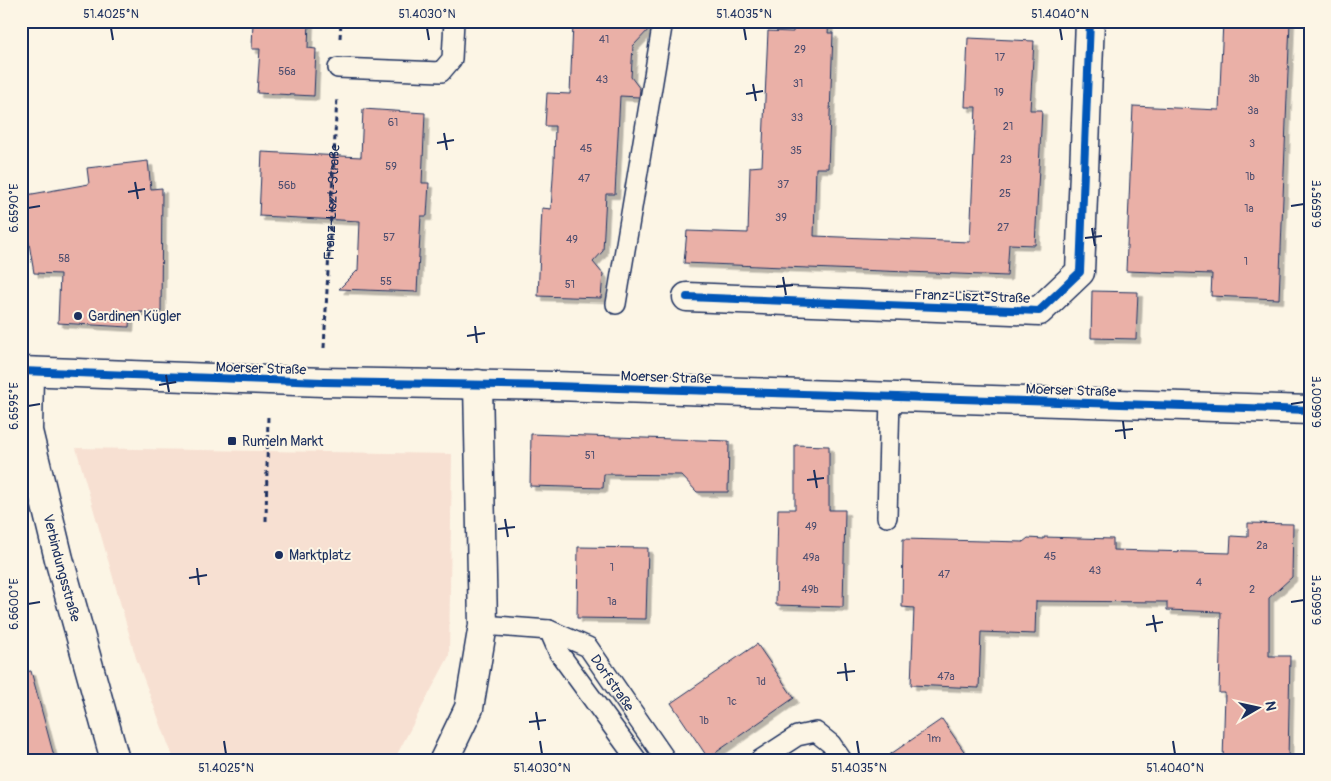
<svg xmlns="http://www.w3.org/2000/svg" width="1331" height="781" viewBox="0 0 1331 781" font-family="Pangolin,sans-serif">
<defs>
<filter id="shadow"><feDropShadow dx="4.5" dy="4.5" stdDeviation="0" flood-color="#0004"/></filter>
</defs>
<rect width="100%" height="100%" fill="#fcf5e5"/>
<filter id="ink" filterUnits="userSpaceOnUse"><feTurbulence type="fractalNoise" baseFrequency=".02" numOctaves="2"/><feDisplacementMap in="SourceGraphic" scale="10" xChannelSelector="R" yChannelSelector="G"/><feConvolveMatrix kernelMatrix="1 2 1 2 8 2 1 2 1" color-interpolation-filters="sRGB"/></filter>
<g filter="url(#ink)">
<path fill="#f7e0d2" d="M76,448L452,454L449,656L394,760H174L136,658Z"/>
<path fill="#eab0a7" stroke="#1b2f5e" filter="url(#shadow)" d="M253,21H309L308,48L316,49L314,96L257,93L260,49H252Z
M794,21H829L828,33H833L828,168H816L814,236L970,242L976,107H965L968,38L1034,41L1030,110H1042L1035,245L1009,244L1007,276L684,263L687,231L748,233L750,167L762,166L768,31L793,32Z
M1223,21H1290L1279,299L1211,296L1212,274L1126,271L1133,106L1219,110Z
M573,24L651,27L633,46L631,77L640,89L639,97L620,96L615,194H606L603,251L593,262L603,274L601,298L538,296L542,208L551,209L554,162L555,126H545L547,93L570,94Z
M363,109L425,113L422,183H429L427,216H421L417,292L339,289L358,270L360,221L259,216L262,152L361,157Z
M148,161L151,189L162,188L161,312H130L129,327L58,323L60,274L34,273L21,196L89,184L87,168Z
M1092,291L1138,292L1136,339L1091,338Z
M531,434L729,441L728,492H697L681,475L604,474L603,488L530,486Z
M795,445L829,446V510H845L843,607L776,605L778,509H795Z
M1248,523L1293,524L1292,577L1269,598V656H1290L1288,760H1223L1225,693H1219L1221,612L1167,610V602L1036,601L1035,634L981,632L979,688L911,685L914,608L902,607L903,539L1023,542L1028,538L1044,539V537L1113,539V550L1230,553L1231,536L1248,537Z
M578,547L648,548L646,619L577,618Z
M757,644L794,698L708,758L671,703Z
M31,671L55,760H21V672Z
M942,719L970,760H882Z"/>
<g fill="none" stroke-linecap="round" stroke-linejoin="round">
<defs>
<g id="lane">
<path d="M338,68L441,72L452,59L454,21"/>
<path d="M616,304L663,21"/>
<path d="M887,517L890,397"/>
<path id="s2" d="M483,625L549,630L588,647L666,760"/>
<path d="M549,630L559,653L637,760"/>
<path d="M760,760L797,736L816,732L831,744L842,760"/>
</g>
<g id="street">
<path d="M687,297L1039,311L1080,272L1090,21"/>
<path id="s3" d="M29,372L28,431L59,559L115,760"/>
<path d="M444,760L469,708L483,625L478,384"/>
</g>
<path id="secondary" d="M21,371L323,382L554,386L1310,410"/>
</defs>
<use href="#lane" stroke="#1b2f5e" stroke-width="22"/>
<use href="#street" stroke="#1b2f5e" stroke-width="31"/>
<use href="#secondary" stroke="#1b2f5e" stroke-width="31"/>
<g stroke="#1b2f5e" stroke-width="3" stroke-dasharray="5 4" stroke-linecap="butt">
<path d="M340,38L341,21"/>
<path id="s1" d="M324,348L337,97"/>
<path d="M266,521L268,414"/>
</g>
<use href="#lane" stroke="#fcf5e5" stroke-width="19"/>
<use href="#street" stroke="#fcf5e5" stroke-width="28"/>
<use href="#secondary" stroke="#fcf5e5" stroke-width="28"/>
<defs>
<path id="cycleway" d="M687,297L1039,311L1080,272L1090,21
M21,371L323,382L554,386L1310,410"/>
</defs>
<use href="#cycleway" stroke="#fcf5e5" stroke-width="11"/>
<use href="#cycleway" stroke="#0057b8" stroke-width="8"/>
</g>
</g>
<path fill="none" stroke="#1b2f5e" stroke-width="2" d="M111,28L113,40M427,28L429,40M744,28L746,40M1060,28L1062,40M753,84L756,101M746,94L763,91M444,133L447,150M437,143L454,140M135,182L138,199M128,192L145,189M1291,206L1304,204M28,208L40,206M1092,228L1095,246M1085,238L1102,236M783,277L786,295M776,287L793,285M475,326L477,343M467,336L485,333M166,375L169,392M159,385L176,382M1291,404L1304,402M28,406L40,404M1123,421L1125,439M1115,431L1133,429M814,470L817,488M807,480L824,478M505,519L508,537M498,529L515,527M197,568L199,585M189,578L207,575M1291,602L1304,600M28,604L40,602M1153,615L1156,632M1146,625L1163,622M845,663L847,681M837,673L855,671M536,712L539,730M529,722L546,720M224,741L226,754M540,741L542,754M857,741L859,754M1173,741L1175,754"/>
<g fill="#1b2f5e" stroke="#fcf5e5" stroke-width="2">
<circle cx="78" cy="316" r="5"/>
<rect x="227" y="436" width="10" height="10" rx="2.5"/>
<circle cx="279" cy="555" r="5"/>
</g>
<g text-anchor="middle" stroke-width="4" stroke-linejoin="round" paint-order="stroke">
<g font-size="11" fill="#4f4f70">
<text x="604" y="43">41</text>
<text x="800" y="53">29</text>
<text x="1000" y="61">17</text>
<text x="287" y="75">56a</text>
<text x="1254" y="82">3b</text>
<text x="602" y="83">43</text>
<text x="798" y="87">31</text>
<text x="999" y="96">19</text>
<text x="1253" y="114">3a</text>
<text x="797" y="121">33</text>
<text x="393" y="126">61</text>
<text x="1008" y="130">21</text>
<text x="1252" y="147">3</text>
<text x="586" y="152">45</text>
<text x="796" y="154">35</text>
<text x="1006" y="163">23</text>
<text x="391" y="170">59</text>
<text x="1250" y="180">1b</text>
<text x="584" y="182">47</text>
<text x="783" y="188">37</text>
<text x="287" y="189">56b</text>
<text x="1005" y="197">25</text>
<text x="1249" y="212">1a</text>
<text x="781" y="221">39</text>
<text x="1003" y="231">27</text>
<text x="389" y="241">57</text>
<text x="572" y="243">49</text>
<text x="64" y="262">58</text>
<text x="1246" y="265">1</text>
<text x="386" y="285">55</text>
<text x="570" y="288">51</text>
<text x="590" y="459">51</text>
<text x="811" y="530">49</text>
<text x="1262" y="549">2a</text>
<text x="1050" y="560">45</text>
<text x="811" y="561">49a</text>
<text x="612" y="571">1</text>
<text x="1095" y="574">43</text>
<text x="944" y="578">47</text>
<text x="1199" y="586">4</text>
<text x="810" y="593">49b</text>
<text x="1252" y="593">2</text>
<text x="612" y="605">1a</text>
<text x="946" y="680">47a</text>
<text x="761" y="685">1d</text>
<text x="732" y="705">1c</text>
<text x="704" y="724">1b</text>
<text x="934" y="742">1m</text>
</g>
<g font-size="14" fill="#1b2f5e" stroke="#fcf5e5">
<text dy="5" stroke="none"><textPath href="#s1" startOffset="146">Franz-Liszt-Straße</textPath></text>
<text transform="translate(972 296) rotate(2)" y="5">Franz-Liszt-Straße</text>
<text transform="translate(261 368) rotate(2)" y="5">Moerser Straße</text>
<text transform="translate(666 377) rotate(2)" y="5">Moerser Straße</text>
<text transform="translate(1071 390) rotate(2)" y="5">Moerser Straße</text>
<text dy="5" stroke="none"><textPath href="#s3" startOffset="200">Verbindungsstraße</textPath></text>
<text dy="5" stroke="none"><textPath href="#s2" startOffset="152">Dorfstraße</textPath></text>
</g>
<g font-size="14" fill="#1b2f5e" stroke="#fcf5e5" text-anchor="start">
<text x="88" y="321">Gardinen Kügler</text>
<text x="242" y="446">Rumeln Markt</text>
<text x="289" y="560">Marktplatz</text>
</g>
</g>
<rect width="1331" height="781" fill="none" stroke="#fcf5e5" stroke-width="55"/>
<g transform="translate(1258 708) rotate(81)" stroke="#fcf5e5" stroke-width="4" paint-order="stroke">
<path d="M0-4L9 19L0 12L-9 19Z" fill="#1b2f5e"/>
<text y="-8" font-size="14" font-weight="bold" text-anchor="middle" fill="#1b2f5e">N</text>
</g>
<rect x="28" y="28" width="1276" height="726" fill="none" stroke="#1b2f5e" stroke-width="2"/>
<g font-size="12" text-anchor="middle" fill="#1b2f5e">
<text x="111" y="18">51.4025°N</text>
<text x="427" y="18">51.4030°N</text>
<text x="744" y="18">51.4035°N</text>
<text x="1060" y="18">51.4040°N</text>
<text transform="translate(1317 204) rotate(-90)" y="4">6.6595°E</text>
<text transform="translate(14 208) rotate(-90)" y="4">6.6590°E</text>
<text transform="translate(1317 402) rotate(-90)" y="4">6.6600°E</text>
<text transform="translate(14 406) rotate(-90)" y="4">6.6595°E</text>
<text transform="translate(1317 600) rotate(-90)" y="4">6.6605°E</text>
<text transform="translate(14 604) rotate(-90)" y="4">6.6600°E</text>
<text x="226" y="772">51.4025°N</text>
<text x="542" y="772">51.4030°N</text>
<text x="859" y="772">51.4035°N</text>
<text x="1175" y="772">51.4040°N</text>
</g>
</svg>
